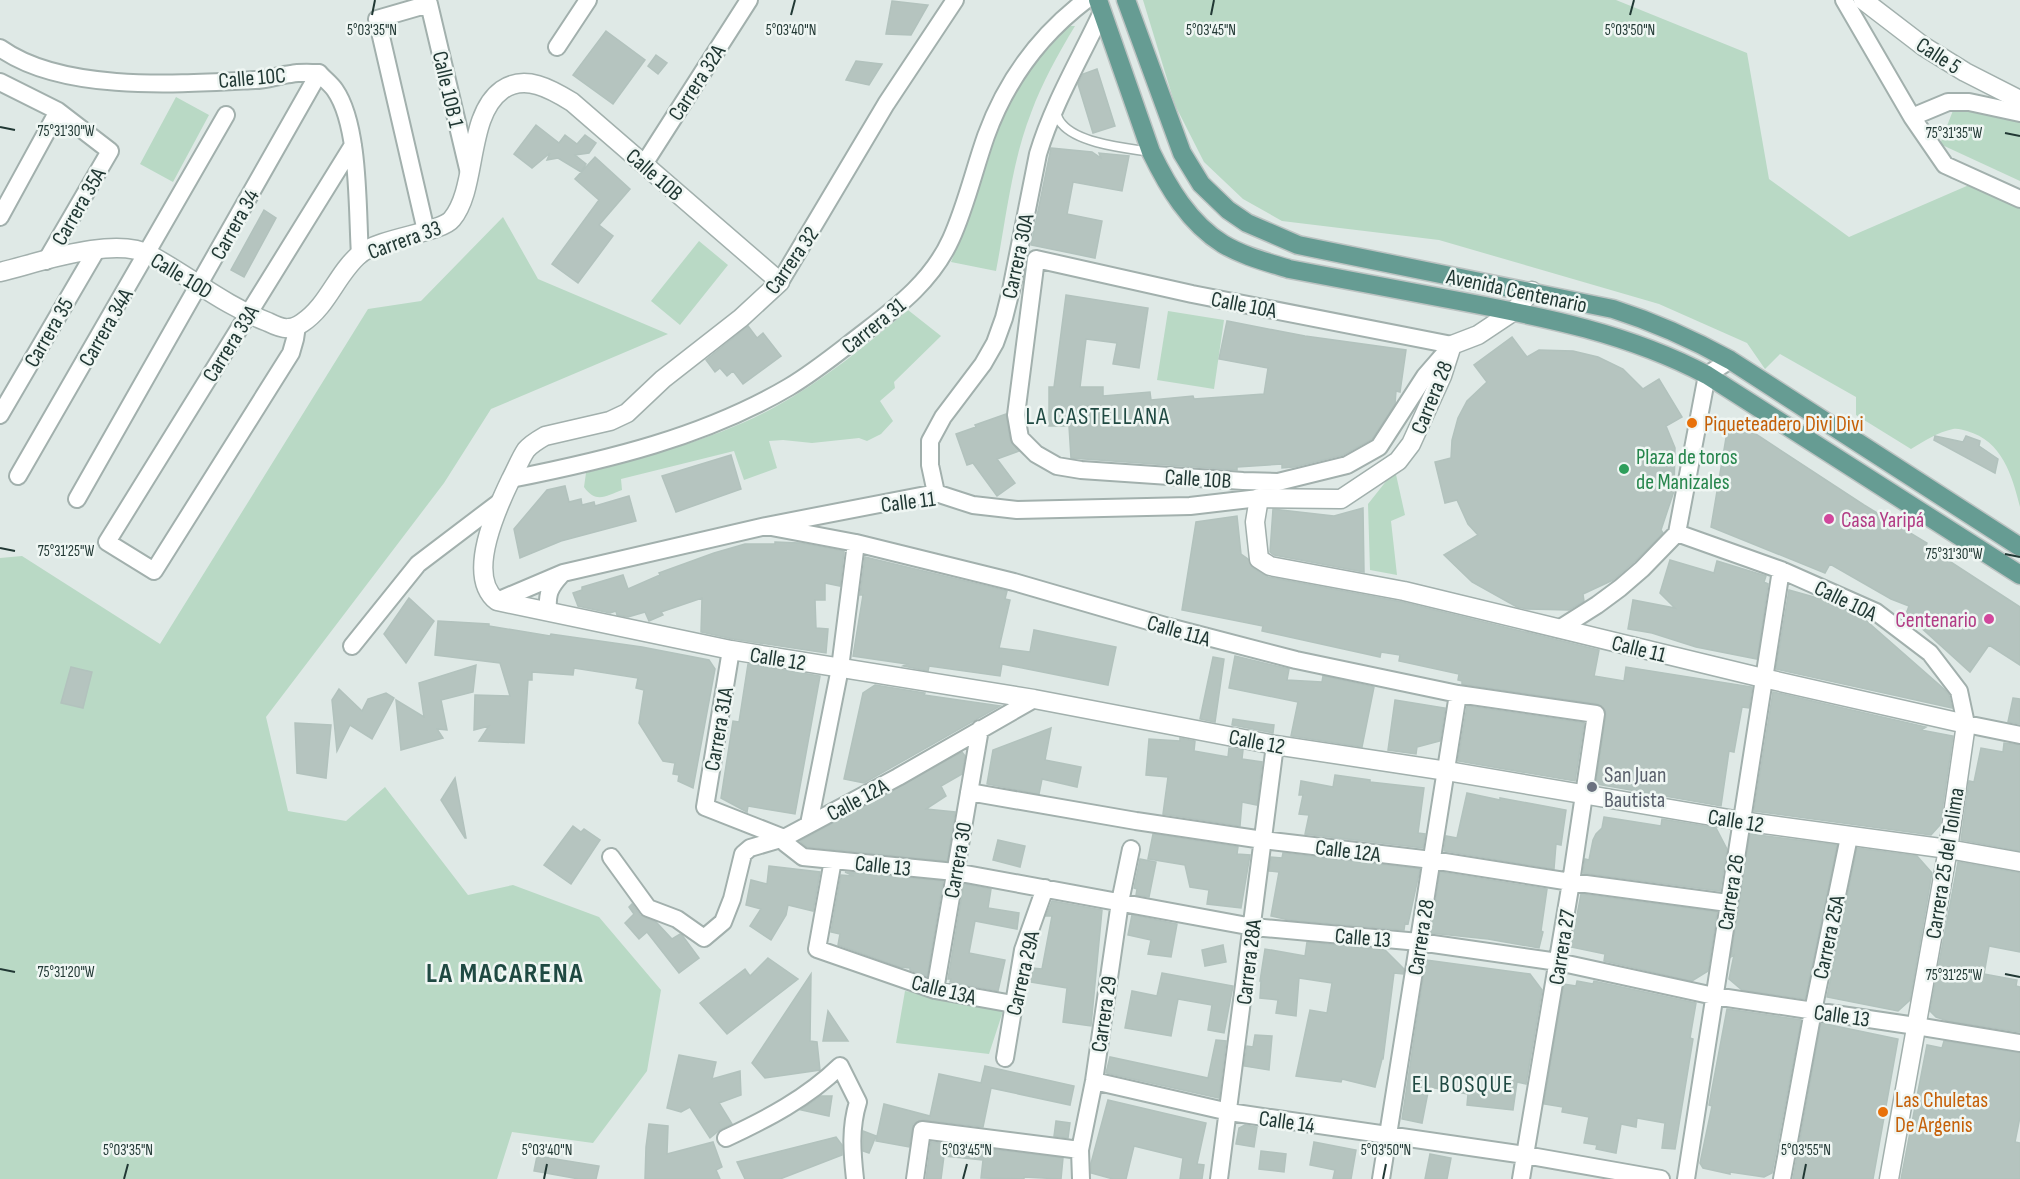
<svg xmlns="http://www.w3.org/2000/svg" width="2020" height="1179" viewBox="0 0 2020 1179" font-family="'Sofia Sans Condensed',sans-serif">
<rect width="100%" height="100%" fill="#dfe9e6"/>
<path fill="#b9d9c5" d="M1143,0H1616L1747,53L1769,179L1849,237L1969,185L2020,209V507C2012,475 2002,441 1967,431C1962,430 1958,428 1953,429C1938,432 1924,441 1911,449L1856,415V397L1780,354L1765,369L1747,343L1659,304L1439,240L1282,221L1243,199L1204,162L1175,105Z
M1069,26H1075C1058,54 1042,83 1031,113C1012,161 1006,219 996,271L951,262L971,212L1004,111L1021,78Z
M1959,95L2020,109V181L1940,144Z
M176,97L209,115L173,182L140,164Z
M503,217L538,279L668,334L491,409L444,483L266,717L288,811L346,821L385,787L468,895L513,885L599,917L661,990L647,1071L593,1143L512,1132L497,1179H0V558L22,556L160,644L368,309L421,301Z
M699,241L728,265L680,325L651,301Z
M908,310L941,336L894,382L895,388L880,401L893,421L881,434L867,441L859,438L812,443L783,440L769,441L777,468L744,480L734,451L621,479L622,490C606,496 596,504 584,487L586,473C650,455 717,439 775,407C823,381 866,345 908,310Z
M1168,311L1224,320L1214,389L1157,380Z
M1395,470L1405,515L1391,521L1397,575L1370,570L1368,504Z
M905,991L1004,1008L989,1054L896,1043Z"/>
<path fill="#b5c4bf" stroke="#b2c2bd" stroke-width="1.5" d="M892,1L928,5L911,35L886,34Z
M606,31L645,60L613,104L573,75Z
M656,55L667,63L658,74L648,66Z
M856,61L882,64L869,85L846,80Z
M1097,69L1115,126L1093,133L1078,84L1083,74Z
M536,125L559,143L565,135L577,144L585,135L596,143L589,153L575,155L586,164L581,172L558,158L547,160L550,153L532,168L514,154Z
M1051,148L1092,152L1101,158L1099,153L1129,156L1122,191L1073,182L1067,214L1102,221L1095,258L1031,245Z
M595,157L630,189L599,225L613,236L578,283L552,264L599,200L575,179Z
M264,210L276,218L244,277L231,270Z
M1066,295L1148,308L1139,368L1113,364L1117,343L1086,339L1080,387H1103V396L1150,392L1151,400L1193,396L1194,399L1264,394L1268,368L1219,359L1227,321L1305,336L1406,350L1400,392L1396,391L1395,404L1372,439L1343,455L1294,467L1282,468V464L1237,467V470L1071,458L1069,426H1049V387H1054Z
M748,326L757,338L763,333L781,356L743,384L733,371L727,376L720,368L715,372L706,360Z
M1512,337L1527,357L1539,350L1573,351L1598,357L1623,369L1643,389L1659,379L1682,417L1666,426L1675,448L1674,491L1661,530L1663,533L1635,561L1613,580L1583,594L1584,601L1569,610L1527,609L1517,607L1472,582L1444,555L1478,535L1468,524L1457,500L1445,503L1435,462L1451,458L1452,440L1458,418L1467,401L1487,382L1474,365Z
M1006,414L1010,440L1019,451L997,459L1015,483L997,496L973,463L967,465L956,434L976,427L975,425Z
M1736,421L1864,505L1927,543L1926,546L2020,607V665L1989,645L1970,672L1906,614L1909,606L1891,599L1830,564L1825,573L1711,527L1728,426Z
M1935,436L1963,442L1966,436L1980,441L1979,446L1998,459L1995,473L1934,440Z
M731,455L741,489L676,512L662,476Z
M565,486L569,502L581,499L582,505L594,502L595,506L629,496L636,521L561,541L520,558L514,529L547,490Z
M1363,508L1364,572L1274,555L1270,552L1273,509L1334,516Z
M1237,516L1241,554L1248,559L1253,568L1268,577L1402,602L1599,650L1594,676L1624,681L1626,667L1752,687L1749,708L1742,707L1734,752L1729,751L1721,806L1596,784L1606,715L1605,710L1598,704L1462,684V681L1458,680L1459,674L1399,661L1400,655L1381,652L1380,657L1262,631L1263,626L1182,610L1196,522Z
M775,542L800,543L844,551L840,586L825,583V600H815L816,628L828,629L826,653L733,639L701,632L702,598L661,612L663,615L649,621L645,612L628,617L617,615L616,611L610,613L578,606L573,593L582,590V587L623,575L628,589L660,575L659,573L714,553L745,544H775Z
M865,557L1007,591L1005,599L1010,600L999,648L1030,652L1034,630L1116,647L1108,685L1002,664L1000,676L929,666L928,671L903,666L907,664L853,656L863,595H860Z
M1670,560L1714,573L1717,561L1766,576L1764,582L1768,584L1757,659L1696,647L1652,633L1628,629L1633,600L1675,608L1660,593Z
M1789,590L1821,599L1863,618L1944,689L1949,695L1952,708L1776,669Z
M409,598L434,621L406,663L384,634Z
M438,621L489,624V626L550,636L551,634L642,647L709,660L715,669L693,788L678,781L679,775L673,774L675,763L663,761L639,723L644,690L636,688L638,678L574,668L573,675L532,672V680H528L524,743L479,741L489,726L474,730L475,695L510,696L500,663L435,655Z
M1235,656L1289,669L1287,680L1322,682L1323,676L1374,687L1362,747L1291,736L1298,702L1229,688Z
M1213,657L1224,659L1215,722L1200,719Z
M748,664L820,676L795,814L748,806L747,812L721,798L733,721L739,722Z
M476,665L473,692L441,700L447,730L437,729L443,738L401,750L396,700L424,717L419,683Z
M71,667L92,672L83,708L61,703Z
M875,685L925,693L924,695L1000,706L864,783L844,779L863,693Z
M339,689L362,711L368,699L386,693L394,698L372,739L350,725L337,751L332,700Z
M1773,692L1926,727L1921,730L1953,736L1940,825L1931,835L1754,811Z
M2013,698L2020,699V724L2008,722Z
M1395,700L1445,708L1440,741L1417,747L1416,754L1388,750Z
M1467,706L1584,723L1575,781L1458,761Z
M1233,719L1274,725L1273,733L1232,725Z
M295,723L331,725L326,778L297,773Z
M1051,728L1045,760L1081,767L1077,787L1042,779L1039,794L987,784L993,750Z
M1180,738L1195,741L1194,751L1228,757L1229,748L1243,750L1242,759L1262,762L1257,805L1242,802L1240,826L1163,814L1168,777L1146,775L1149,739L1180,741Z
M2004,743L2020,745V851L1961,840L1969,781L1974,782L1981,748L2003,752Z
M962,752L965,756L962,774L941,786L946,796L926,809L955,812L947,861L807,847L800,841Z
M1335,775L1370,780V782L1424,788L1418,833L1425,834L1423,848L1305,834L1309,815L1299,814L1303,795H1299L1301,781L1333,787Z
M455,778L466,838H465L441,800Z
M1467,793L1500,800V798L1566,810L1561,845L1556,844L1554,869L1444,851L1446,836L1457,838Z
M1604,817L1661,826L1662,819L1716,828L1727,849L1720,891L1583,873L1585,859L1589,860L1593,840L1596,834L1602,828Z
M573,826L581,832L584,829L600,840L571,884L544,865Z
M1153,834L1238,847L1237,854L1250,855L1241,908L1207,904L1209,890L1190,887L1185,865L1148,859Z
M1750,834L1837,845L1805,999L1742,990L1729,979L1734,955L1731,957Z
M998,840L1025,846L1020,867L993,860Z
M1857,848L1917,856L1932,873L1910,1000L1898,1011L1827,997Z
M1283,853L1420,869L1408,924L1405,923L1404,930L1289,920L1271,916L1279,872L1269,871L1271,857L1282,858Z
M1140,859L1156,862L1149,897L1136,895L1137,889L1134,888Z
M1958,862L2020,873V952L1989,946L1984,974L2017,980L2016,986L2020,987V1032L1948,1021L1936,1017L1930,1011Z
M769,866L820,872L813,911L788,905L786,915L771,940L750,926L761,909L746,905L751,880L767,884Z
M845,872L943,881L927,976L910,970V968L900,967L838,945L840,934L831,932L841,875L854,876Z
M1440,872L1547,889L1541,931L1543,932L1539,948L1488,939L1431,933Z
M964,884L991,889L988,908L1019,913L1017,929L975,921L969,953L1005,960L998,991L950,982L951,979H948Z
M1581,894L1717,912L1708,971L1692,981L1604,961L1605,954L1571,947Z
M1052,901L1102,910L1091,1026L1063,1022L1067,988L1030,982L1033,968L1042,969L1052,916H1046Z
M632,904L640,915L656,922L672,939L680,934L682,935L699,958L679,973L647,932L639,939L625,923L634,914L629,907Z
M1132,915L1177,924L1171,957L1148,954L1151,940L1128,935Z
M1307,942L1385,950L1404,969L1403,974L1394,973L1383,1059H1382L1375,1087L1342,1079L1341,1082L1296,1076L1310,1010L1327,1013L1332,983L1299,978L1296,1016L1276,1013L1278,1000L1260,998L1261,981H1260L1265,949L1305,956Z
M1223,945L1226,962L1205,966L1202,950Z
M768,958L798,979L727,1034L700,1003L745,969L750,976Z
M1426,960L1530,974L1542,990L1526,1084L1517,1082L1513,1110L1467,1105L1468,1094L1429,1087L1422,1123L1402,1119Z
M1162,973L1233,986L1224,1033L1208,1030L1212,1005L1178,999L1171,1036L1125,1028L1132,991L1157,996Z
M811,974L810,1041L817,1042L820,1070L765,1078L752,1063Z
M1577,981L1593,984L1594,981L1696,1003L1690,1038L1693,1039L1675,1149L1662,1148L1665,1123L1637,1118L1636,1127L1621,1124L1616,1153L1596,1149L1597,1145L1584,1143L1589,1117L1562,1112L1563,1107L1544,1104L1564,984L1576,986Z
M1727,1009L1801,1020L1772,1173L1764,1177L1730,1172V1174L1703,1168L1700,1163L1712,1106L1709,1105Z
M828,1011L848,1041H823Z
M1821,1023L1898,1039L1873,1179H1793Z
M1255,1035L1272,1036L1269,1070L1244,1066L1247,1046L1253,1047Z
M1216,1040L1226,1041L1219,1098L1106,1073L1110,1057L1208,1078Z
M1944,1041L2020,1053V1117L2015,1142L2020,1143V1179H1901L1927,1045L1942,1048Z
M679,1055L716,1062L712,1079L740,1071L741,1095L719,1103L732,1124L721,1129L710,1138L690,1107L681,1112L667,1108Z
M985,1066L1074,1086L1070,1105L991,1088L983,1127L923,1120L913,1124L909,1147L876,1141L884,1104L930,1116L939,1074L981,1083Z
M821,1096H832L829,1116L801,1110Z
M1108,1100L1206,1123L1197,1164L1204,1165L1202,1179H1180L1183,1158L1134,1146L1126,1179H1113L1091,1173V1163Z
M1056,1121L1070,1123L1068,1138L1054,1136Z
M649,1124L668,1126L667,1154L713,1142L722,1167L716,1170L720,1179H645L646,1147Z
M1245,1125L1257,1127L1254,1147L1236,1144L1239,1128Z
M863,1131L876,1136L869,1153L863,1151Z
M836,1137L842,1145V1155L780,1179H745L737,1162Z
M931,1142L1063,1158L1061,1179L1024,1177V1179L981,1178L983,1160L944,1156L941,1179H926Z
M1314,1142L1356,1150L1351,1179H1333L1335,1170L1310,1165Z
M1261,1151L1286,1154L1284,1172L1259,1169Z
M1430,1154L1451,1158L1447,1179H1425Z
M537,1156L599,1166L596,1179H579L534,1171Z"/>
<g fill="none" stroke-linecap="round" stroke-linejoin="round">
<defs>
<path id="service" d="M1056,112C1057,116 1059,121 1062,124C1079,144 1127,148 1151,152"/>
<path id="minor" d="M1844,0L1912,117L1945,165L2020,199
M557,47L588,0
M0,48C63,93 180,84 255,80C267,80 279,75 291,74C300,72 310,73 319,73C324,79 331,84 335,90C360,126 357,210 360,255
M0,82L58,111L110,151L46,261
M1912,117L1948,102H1969L2020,113
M644,164L749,0
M0,217L58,111
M426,231L377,19L429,4L469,173
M1036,259L1192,294L1452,345L1425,376L1379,447L1347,465L1278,482L1243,481L1081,470L1057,466L1036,454L1020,438L1016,415Z
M780,282L886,104L955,0
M297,326L295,339L291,353L154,571L107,542L353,145
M0,415L97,249
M18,476L226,115
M511,479C607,460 704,437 789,387C816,371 841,350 866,331C900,305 933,279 951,239C966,206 974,170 986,136C1006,81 1040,35 1086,0
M936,493L930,465V441L943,417L983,364L995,343L1004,318L1011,290L1038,154C1053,104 1080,59 1102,12
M77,499L319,73
M766,526L856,543L1014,582L1169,627L1296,660L1458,694L1596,714L1571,882L1521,1179
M1677,533L1781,570L1876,612L1930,653L1959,691L1966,724L2020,735
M497,601L563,573L766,526L936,493L973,505L1017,510L1190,506L1259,498
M548,611C547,594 549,588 561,575
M1559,629L1597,605L1620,588L1642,569L1677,533L1707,375L1730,360
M352,646L418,564L501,501
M731,650L705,807L784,838
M969,792L1136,821L1263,840L1432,860L1571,882L1728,903
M809,824L840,668L856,543
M784,838L785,843L803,857L955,872L1253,927L1419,942L1558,962L1714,996L1916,1026L2020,1043
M611,857L648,908L677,919L704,938L723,922L732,899L743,854L750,848L784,838L898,777L1034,699
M833,860L817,949L935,990L1013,1004
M935,990L980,729
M1005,1058L1023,950L1045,888
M1094,1081L1229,1112L1525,1155L1661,1179
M726,1138C767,1119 807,1098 840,1066L858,1102C850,1128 852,1152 855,1179
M915,1179L922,1130L1080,1150
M1081,1179L1080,1150L1094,1081L1120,902L1131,849
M1219,1179L1275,745
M1381,1179L1458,694
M1686,1179L1781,570
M1782,1179L1813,1011L1849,837"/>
<path id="tertiary" d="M1863,0L1923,46L1965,72L2020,100
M0,272C38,263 115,235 150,255C191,277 223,305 268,322C274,325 283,329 289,328C293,328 299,325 302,323C328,306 337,273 360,254C382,237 441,233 452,219C478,188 466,116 502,90C525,74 551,89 572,102L780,282L741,318L663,379L627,413L610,421L545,436C538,440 531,444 526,450C520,459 516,470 511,479C497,508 465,576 497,601L731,650L1034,699L1275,745L1447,771L1741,821L1948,849L2020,862
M1532,291L1514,311L1478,335L1452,345L1442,376L1411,444L1398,461L1341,499L1259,498L1255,522L1259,559L1270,566L1404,591L1763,678L1966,724L1948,849L1889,1179"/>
<path id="primary" d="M1098,0L1151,152C1168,187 1189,223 1223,244C1243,256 1267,262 1289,269C1346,280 1403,291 1459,301C1544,317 1630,334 1707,375L2020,575
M1126,0L1182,153L1201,184L1228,210L1247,223L1298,245L1613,309C1654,322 1692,339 1730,360L2020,547"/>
</defs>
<use href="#service" stroke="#a2b0ad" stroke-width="11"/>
<use href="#minor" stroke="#a2b0ad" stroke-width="20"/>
<use href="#tertiary" stroke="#a2b0ad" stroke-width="21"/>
<use href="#primary" stroke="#bcc3c2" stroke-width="21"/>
<use href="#service" stroke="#fff" stroke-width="8"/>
<use href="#minor" stroke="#fff" stroke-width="16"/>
<use href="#tertiary" stroke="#fff" stroke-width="18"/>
<use href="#primary" stroke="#669c93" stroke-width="18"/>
</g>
<path fill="none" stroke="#213834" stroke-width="2" d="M372,15L375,0M791,15L795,0M1211,15L1214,0M1630,15L1634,0M0,127L15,130M2005,133L2020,136M0,548L15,551M2005,554L2020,557M0,969L15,972M2005,974L2020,977M124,1179L128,1164M544,1179L547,1164M963,1179L967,1164M1383,1179L1386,1164M1803,1179L1806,1164"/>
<g fill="#e8710a" stroke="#eff6f3" stroke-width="2">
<circle cx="1692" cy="423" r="6"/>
<circle cx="1883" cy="1112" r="6"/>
</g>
<circle fill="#2e9e5b" stroke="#eff6f3" stroke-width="2" cx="1624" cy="469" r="6"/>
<g fill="#d1479c" stroke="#eff6f3" stroke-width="2">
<circle cx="1829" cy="519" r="6"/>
<circle cx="1989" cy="619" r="6"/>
</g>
<circle fill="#6b7280" stroke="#eff6f3" stroke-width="2" cx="1592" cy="787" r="6"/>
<g text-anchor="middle" stroke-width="5" stroke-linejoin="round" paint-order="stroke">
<g font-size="22" fill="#213834" stroke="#eff6f3">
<text transform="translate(1939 55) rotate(33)" y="8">Calle 5</text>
<text transform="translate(252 77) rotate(-5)" y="8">Calle 10C</text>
<text transform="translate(696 82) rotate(-57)" y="8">Carrera 32A</text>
<text transform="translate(449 89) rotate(77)" y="8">Calle 10B 1</text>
<text transform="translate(655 174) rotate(41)" y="8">Calle 10B</text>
<text transform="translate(78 206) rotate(-60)" y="8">Carrera 35A</text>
<text transform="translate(234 224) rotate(-61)" y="8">Carrera 34</text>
<text transform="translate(404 239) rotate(-20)" y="8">Carrera 33</text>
<text transform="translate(1017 256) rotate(-78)" y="8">Carrera 30A</text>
<text transform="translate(791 260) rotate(-55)" y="8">Carrera 32</text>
<text transform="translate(182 275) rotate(31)" y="8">Calle 10D</text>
<text transform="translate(1517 290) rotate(12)" y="8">Avenida Centenario</text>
<text transform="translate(1244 304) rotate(11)" y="8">Calle 10A</text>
<text transform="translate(873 325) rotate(-39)" y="8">Carrera 31</text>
<text transform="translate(105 327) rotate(-60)" y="8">Carrera 34A</text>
<text transform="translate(48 332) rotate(-60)" y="8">Carrera 35</text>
<text transform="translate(230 343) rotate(-58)" y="8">Carrera 33A</text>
<text transform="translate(1431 397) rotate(-68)" y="8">Carrera 28</text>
<text transform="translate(1198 478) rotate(4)" y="8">Calle 10B</text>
<text transform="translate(908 501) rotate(-7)" y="8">Calle 11</text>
<text transform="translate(1846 600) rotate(26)" y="8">Calle 10A</text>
<text transform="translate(1179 630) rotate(16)" y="8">Calle 11A</text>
<text transform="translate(1639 648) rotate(14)" y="8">Calle 11</text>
<text transform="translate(778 658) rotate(9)" y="8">Calle 12</text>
<text transform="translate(718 729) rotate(-80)" y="8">Carrera 31A</text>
<text transform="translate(1257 741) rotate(11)" y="8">Calle 12</text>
<text transform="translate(857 799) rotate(-28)" y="8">Calle 12A</text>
<text transform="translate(1736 820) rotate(9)" y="8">Calle 12</text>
<text transform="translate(1348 850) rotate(7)" y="8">Calle 12A</text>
<text transform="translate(957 860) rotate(-80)" y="8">Carrera 30</text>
<text transform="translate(1944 863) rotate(-81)" y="8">Carrera 25 del Tolima</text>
<text transform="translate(883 865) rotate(6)" y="8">Calle 13</text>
<text transform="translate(1730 892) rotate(-81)" y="8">Carrera 26</text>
<text transform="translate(1363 937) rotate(5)" y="8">Calle 13</text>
<text transform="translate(1420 937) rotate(-81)" y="8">Carrera 28</text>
<text transform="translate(1828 937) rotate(-78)" y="8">Carrera 25A</text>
<text transform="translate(1561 947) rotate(-81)" y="8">Carrera 27</text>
<text transform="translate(1248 962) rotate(-83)" y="8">Carrera 28A</text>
<text transform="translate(1022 973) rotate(-77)" y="8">Carrera 29A</text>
<text transform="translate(944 989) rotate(14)" y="8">Calle 13A</text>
<text transform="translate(1103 1014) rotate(-82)" y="8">Carrera 29</text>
<text transform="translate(1842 1015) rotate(8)" y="8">Calle 13</text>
<text transform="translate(1287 1121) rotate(8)" y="8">Calle 14</text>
</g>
<g font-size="22" fill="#c56008" stroke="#eff6f3" text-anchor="start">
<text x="1704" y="431">Piqueteadero Divi Divi</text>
<text x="1895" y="1107">Las Chuletas<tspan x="1895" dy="25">De Argenis</tspan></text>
</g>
<g font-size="22" fill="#27864d" stroke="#eff6f3" text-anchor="start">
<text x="1636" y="464">Plaza de toros<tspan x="1636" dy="25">de Manizales</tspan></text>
</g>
<g font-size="22" fill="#b23c85" stroke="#eff6f3" text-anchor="start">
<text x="1841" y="527">Casa Yaripá</text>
<text x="1977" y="627" text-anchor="end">Centenario</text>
</g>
<g font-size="22" fill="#5b616d" stroke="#eff6f3" text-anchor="start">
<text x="1604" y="782">San Juan<tspan x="1604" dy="25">Bautista</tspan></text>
</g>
<g font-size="24" letter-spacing="1.5" fill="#1f4942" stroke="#eff6f3">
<text x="1098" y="424">LA CASTELLANA</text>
<text x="1463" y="1092">EL BOSQUE</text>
</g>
<g font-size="28" font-weight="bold" letter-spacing="1.5" fill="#1f4942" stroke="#eff6f3">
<text x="505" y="982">LA MACARENA</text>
</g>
</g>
<g font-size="15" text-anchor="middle" fill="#213834" stroke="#eff6f3" stroke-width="5" stroke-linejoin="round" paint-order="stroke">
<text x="372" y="35">5°03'35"N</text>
<text x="791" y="35">5°03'40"N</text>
<text x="1211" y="35">5°03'45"N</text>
<text x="1630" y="35">5°03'50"N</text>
<text x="66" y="136">75°31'30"W</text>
<text x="1954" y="138">75°31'35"W</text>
<text x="66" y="556">75°31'25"W</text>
<text x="1954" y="559">75°31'30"W</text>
<text x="66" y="977">75°31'20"W</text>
<text x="1954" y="980">75°31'25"W</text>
<text x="128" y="1155">5°03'35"N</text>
<text x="547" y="1155">5°03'40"N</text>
<text x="967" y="1155">5°03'45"N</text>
<text x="1386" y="1155">5°03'50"N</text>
<text x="1806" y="1155">5°03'55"N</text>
</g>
</svg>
